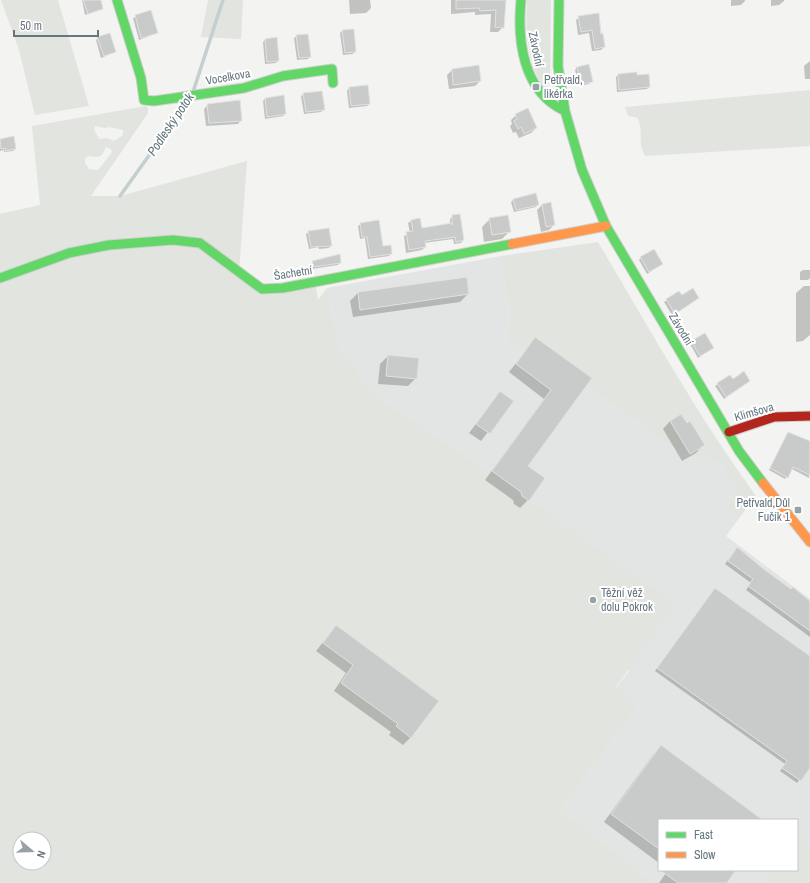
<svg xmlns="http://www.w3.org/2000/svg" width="810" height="883" viewBox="0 0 810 883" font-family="'Archivo Narrow',sans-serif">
<rect width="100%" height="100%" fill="#f3f3f1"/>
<path fill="#e3e4e4" d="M501,256L510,317L506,342L561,368L672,447L690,457L707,458L721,464L737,492L726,507L740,517L726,536L810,599V843L800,834L797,838V820H659V870H772L762,883H655L561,810L639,705L615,689L629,671L522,496L467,456L376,396L338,344L327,288Z"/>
<path fill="#e2e4df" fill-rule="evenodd" d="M1,0H58L89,106L35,115L19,50Z
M208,0H243L241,39L201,37Z
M527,0H551L550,82L547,88L542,86C527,59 525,31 527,0Z
M810,90V146L645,156C637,143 644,133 638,118L628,116L625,107Z
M146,106L148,108V113L91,196H120L247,161L239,273L262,289L315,282L318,300L327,288L338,344L376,396L467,456L676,605L615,688L639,705L561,810L655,883H0V214L40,205L32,126ZM95,126L105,128L109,127L123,130V135L114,141L107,138L99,139L94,129ZM106,147L111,149L112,152L99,169L97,170L89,169L85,163V159L88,156L98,157L102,155ZM20,839H44V863H20Z
M598,242C649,328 697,415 756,496L740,517L726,507L737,492L721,464L707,458L690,457L672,447L561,368L506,342L510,317L501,256Z
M800,834L810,843V883H762L772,870H797V838Z"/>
<path fill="#0003" d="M82,0H100L102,9L85,15Z
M349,0H370L371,8L366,13L350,14Z
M451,0H506L503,27L498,32H490L491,14L475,15V12L451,14Z
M731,0H745V1L741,5L731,6Z
M771,0H784V1L779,5L771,6Z
M150,11L157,33L139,40L133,18Z
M579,17L600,35L604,47L601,50L592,51L589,33L578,35L576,20Z
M342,31L355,52L353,54L343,55L340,33Z
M297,36L310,57L308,59L297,60L294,38Z
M98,38L115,52L101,58L96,40Z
M265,40L278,60L276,63L265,64L263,42Z
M810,61V79H805L804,66Z
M577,67L592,81L589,84L579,86L575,70Z
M452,70L480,81L475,86L449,89L447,75Z
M636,73V76L649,87L647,89L617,92L616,77L618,75Z
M349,88L369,104L367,106L349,108L347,91Z
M304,94L324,109L321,112L304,114L301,96Z
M265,99L285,114L283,116L265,119L263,101Z
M240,101L241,120L238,124L206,126L204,109L208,105Z
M516,115L536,128L531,133L519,138L516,132L513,133L510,126L512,124L511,120Z
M13,137L15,149L13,151L4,152V150L0,151V140Z
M513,200L538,204L536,207L514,212L511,202Z
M550,203L554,225L549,230L541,232L537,210L542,205Z
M453,216L463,240L461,243L454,244L453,239L424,243L425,247L422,250L406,253L404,236L410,233L408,223L411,221L421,229L450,224V219Z
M490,219L510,231L502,239L484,242L482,227Z
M361,224L382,247L391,253L389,256L368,259L365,238L360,239L358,226Z
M309,232L331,245L329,248L319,249L318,247L309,249L306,234Z
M641,258L659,266L647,274L639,260Z
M313,262L340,263L338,265L312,269L311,264Z
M803,270H810V278L808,280H800V272Z
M804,286H810V335L803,341L796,342V293Z
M679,292L681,296L695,300L672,315L664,302Z
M358,293L468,294L460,302L353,317L350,301Z
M536,338L591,379L527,467L528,500L520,508L514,504L513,500L485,480L544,399L509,372Z
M692,342L710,350L698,358L690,344Z
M388,356L416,378L408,386L378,384L380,364Z
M730,376L733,380L747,383L724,399L715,386Z
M500,392L512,401L481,441L469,433Z
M670,421L686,424L703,445L696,453L682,461L663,429Z
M788,433L810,457L809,478L792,469L785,479L769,470Z
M738,548L745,553L744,555L810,605V637L746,590L751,583L725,564Z
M715,589L810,681V766L797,783L780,771L785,764L655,671Z
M336,626L411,737L403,745L389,735L391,732L334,691L346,673L316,651Z
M661,747L761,820H659V863L604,822L653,755Z
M668,870H734L724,883H659Z"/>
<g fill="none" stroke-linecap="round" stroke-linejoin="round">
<path stroke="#c5cfcf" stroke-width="3.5" d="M193,92L223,0
M120,196L188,101"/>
</g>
<path fill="#c9caca" stroke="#e2e2e1" d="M83,0H101L103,9L88,14Z
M456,0H506L504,28L495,27L496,10L480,11L479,8L456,9Z
M151,10L158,33L141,38L135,15Z
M599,13L601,34L603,33L605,47L595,49L592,30L581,32L578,16Z
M354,29L356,52L345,53L342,30Z
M110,33L116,52L104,56L97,37Z
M308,34L311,57L299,58L296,35Z
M277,37L279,61L267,62L265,39Z
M589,64L593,82L581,84L577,67Z
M479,65L481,81L453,85L452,69Z
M637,72V75L649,74L650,87L619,90L618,74Z
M368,85L370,104L351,106L349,87Z
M322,91L325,110L306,112L303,93Z
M284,95L286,114L267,117L265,98Z
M240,100L242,121L209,123L207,104Z
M528,108L537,128L524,134L521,127L518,129L514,121L517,119L515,114Z
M14,136L16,149L5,151L6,148L1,149L0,139Z
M536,193L539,205L516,210L513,199Z
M551,202L555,225L546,227L542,204Z
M460,214L464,240L456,242L455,237L425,241L426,247L409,250L406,232L413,231L411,220L420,218L422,228L452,223V225V215Z
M508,215L511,232L492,235L489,218Z
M379,220L383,246L391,245L392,254L370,257L367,237H362L360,223Z
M329,228L332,246L311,247L308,231Z
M654,249L663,264L649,272L640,257Z
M340,254L341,263L314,267L312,261Z
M467,277L469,294L360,310L358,292Z
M693,288L699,298L675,314L666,299L679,291L682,295Z
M705,333L714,348L700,356L691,341Z
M535,337L592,378L528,466L545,478L529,501L522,496L521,492L492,471L551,390L516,364Z
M388,355L419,358L417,379L386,376Z
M744,371L750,381L726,397L717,383L730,375L733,379Z
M500,391L514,401L490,434L476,424Z
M681,414L687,423L690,421L705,445L690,454L670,421Z
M788,432L810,441V475L793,467L788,478L770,468Z
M737,547L765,570L791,589L793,587L810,601V631L748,586L753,579L728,561Z
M715,588L810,656V768L801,781L782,768L787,761L657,668Z
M336,625L439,701L411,738L396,726L398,724L341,683L353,665L323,643Z
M661,745L763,820H659V849L611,814Z
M660,870H736L727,883H678Z"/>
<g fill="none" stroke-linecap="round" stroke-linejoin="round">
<defs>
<path id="fast" d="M117,0L141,78L144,100L154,101L244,88L283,76L332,69L333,83
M521,0C517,41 523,92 565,111
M559,0L558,66L565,111L582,170L606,226L739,451L763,483
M0,278L69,253L109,245L173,240L200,243L262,289L283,288L512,244"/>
<path id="slow" d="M512,244L606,226
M763,483L810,542"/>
<path id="jam" d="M729,432L774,417L810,416"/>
</defs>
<use href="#fast" stroke="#cfd0cf" stroke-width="11"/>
<use href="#slow" stroke="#cfd0cf" stroke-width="11"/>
<use href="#jam" stroke="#cfd0cf" stroke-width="11"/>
<use href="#fast" stroke="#63d668" stroke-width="9"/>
<use href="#slow" stroke="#ff974d" stroke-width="9"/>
<use href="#jam" stroke="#b3261e" stroke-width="9"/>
</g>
<g fill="#97a2a7" stroke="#fff" stroke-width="1.5">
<rect x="532" y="83" width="8" height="8" rx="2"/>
<rect x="794" y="506" width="8" height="8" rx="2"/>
<circle cx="593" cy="600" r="4"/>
</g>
<g text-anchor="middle" stroke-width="4" stroke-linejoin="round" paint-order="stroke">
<g font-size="12" fill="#66767f" stroke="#fff">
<text transform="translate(536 49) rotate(78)" y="4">Závodní</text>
<text transform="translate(228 77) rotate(-10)" y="4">Vocelkova</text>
<text transform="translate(293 273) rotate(-9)" y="4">Šachetní</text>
<text transform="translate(681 329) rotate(59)" y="4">Závodní</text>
<text transform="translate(754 412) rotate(-16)" y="4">Klimšova</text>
</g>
<g font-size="12" fill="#66767f" stroke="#fff" text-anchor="start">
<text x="544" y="84">Petřvald,<tspan x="544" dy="14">likérka</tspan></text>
<text x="790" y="507" text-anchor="end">Petřvald,Důl<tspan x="790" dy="14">Fučík 1</tspan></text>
<text x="601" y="597">Těžní věž<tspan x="601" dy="14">dolu Pokrok</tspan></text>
</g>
<g font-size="13" font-style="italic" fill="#62777c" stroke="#fff">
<text transform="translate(170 124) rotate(-56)" y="5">Podleský potok</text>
</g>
</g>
<rect x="658" y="819" width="140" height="52" fill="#ffffff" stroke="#c2c8cc"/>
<rect x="666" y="832" width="20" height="6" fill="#63d668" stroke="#c2c8cc"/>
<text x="694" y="839" font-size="12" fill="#66767f">Fast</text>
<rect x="666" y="852" width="20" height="6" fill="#ff974d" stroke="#c2c8cc"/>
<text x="694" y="859" font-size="12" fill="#66767f">Slow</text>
<g transform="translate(32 851) rotate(109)"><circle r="19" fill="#ffffff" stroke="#c2c8cc"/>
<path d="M0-3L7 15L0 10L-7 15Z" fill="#97a2a7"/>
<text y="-6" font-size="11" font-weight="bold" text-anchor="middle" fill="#66767f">N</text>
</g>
<path d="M14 30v6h84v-6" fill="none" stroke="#66767f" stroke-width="2"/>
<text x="20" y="30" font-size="12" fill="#66767f" stroke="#ffffff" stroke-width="3" paint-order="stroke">50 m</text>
</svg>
